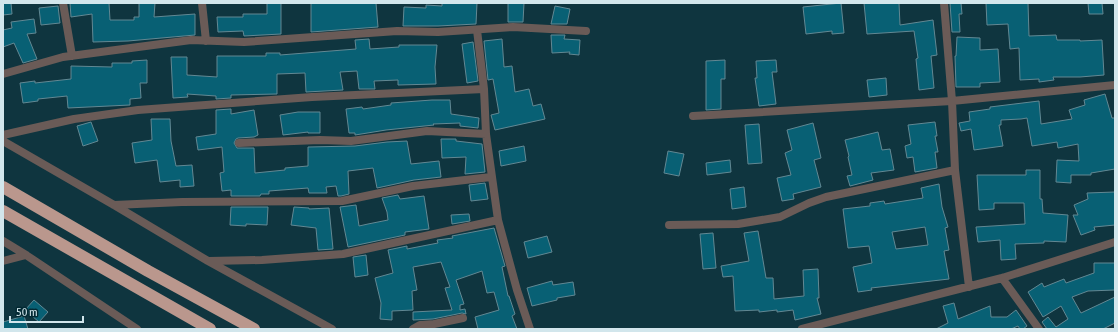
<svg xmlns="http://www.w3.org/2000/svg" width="1118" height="332" viewBox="0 0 1118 332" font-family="'Asap Condensed',sans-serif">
<rect width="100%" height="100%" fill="#0f353f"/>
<path fill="#086074" stroke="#628893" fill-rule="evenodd" d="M3,3H11L12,14L3,15Z
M70,3H109L110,20H134V17H139V3H155L154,17L195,14V35L128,41L93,42L92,14L71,17Z
M267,3H281V34L244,36L243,31L218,32L217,17H243V14H267Z
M311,3H376L378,27L311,32Z
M442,3H477L476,24L438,26H403L404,7L426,8V5L442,6Z
M508,3H524L523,22H508Z
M841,3L844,33L832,34V31L806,34L803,7Z
M864,3H899L900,25L933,20L937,55L931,56L934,88L919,90L916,59L918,58L914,31L867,34Z
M950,3H961L962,14H959L960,32H952Z
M986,3H1028L1029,36L1056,35L1057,40H1080V41L1102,40L1104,75L1080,77H1053L1054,80L1039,82V79L1020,80L1019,48L1010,49L1008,24L987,25Z
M1088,3H1102L1103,14H1089Z
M58,6L60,23L41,25L39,8Z
M555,6L570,9L567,24H551Z
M34,19L36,33L27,34L37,59L23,63L14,43L3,47V30L12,28L11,22Z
M551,35H565L564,39L580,40L579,55L569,54L570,52L552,53Z
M957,37L980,38V50L998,49L1000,82L980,83V87H956L955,56H956Z
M369,39L370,49L399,47V45H437L435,67L436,84L398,85V80L374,81L375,89H359L357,71L340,72L343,90L306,92L305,73L277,74V94L231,95V98L216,99V96L187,94L188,97L173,98L171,57H187V75L217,77V56H266V53H280V55L356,49L355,40Z
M502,39L504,67L512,66L515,92L529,89L533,106L541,104L545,119L495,130L491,115L499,113L493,79L488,80L484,41Z
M473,42L478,81L467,83L462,44Z
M147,60V83H140L141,98L130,99V105L68,108L67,96L38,99V101L23,103L20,83L35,81V83L71,79V66L112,67V63H132V61Z
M725,60V79H721V109L706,110V61Z
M776,60L777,72H772L776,104L759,106L755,78H757L756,61Z
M886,78L887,95L869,97L867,80Z
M1105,94L1112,118H1115V169L1091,173V175H1071V183L1056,182L1057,160L1079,161L1078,144L1058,148L1057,142L1032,146L1027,118L1021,119L1001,120V125H999L1003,146L974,150L971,129L961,131L959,123L970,121L969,112L990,109V107L1039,101L1041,124L1072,119L1069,110L1085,105L1084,100Z
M432,100H450L451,114L479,118L478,128L460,126V123L433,124L434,125L386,130L355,135V133H349L346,109L362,107L363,109L391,105V103Z
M231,109V114L254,110L258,135L254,137L238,138L236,139L234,143L237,148H254L255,173L285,170V168L308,166V147L355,146L387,142L407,141L411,164L439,161L441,177L414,180L377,188L373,168L348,171L349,194L341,196H338L336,186L326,187L327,193H309L308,188L269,191V194H261L260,196H231V190L222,191L220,173L224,172L222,147L198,150L196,137L216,134V110Z
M298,112H320V133H308V132L283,135L280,115Z
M151,119H170L171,141L176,166L192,165L194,186L180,187V180L160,182L157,160L135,163L132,143L152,140Z
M91,122L98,141L83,146L77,126Z
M935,122L937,136H935L938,152H935L937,168L915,172L913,157L907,158L905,146L911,144L908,125Z
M813,123L821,158L814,160L821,187L793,194L794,199L782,201L777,178L791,175L785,153L792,150L787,130Z
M759,124L762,163L748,164L745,125Z
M878,132L882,150L890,149L894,170L871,173L873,180L850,186L847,176L852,175L848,157L849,156L845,140Z
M441,139H456V141L482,144L485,172L465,174L466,157L442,158Z
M524,146L526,161L501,166L499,151Z
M668,151L684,154L679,176L664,173Z
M730,160L731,172L707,175L706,163Z
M1026,170H1040V199H1042L1043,213L1068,215L1066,242L1044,241V243L1015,244L1016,259L1001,260L1000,240L978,242L976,227L1025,224L1024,203H994V209L979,210L977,175H1026Z
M485,183L488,199L471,201L469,185Z
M939,184L942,207L948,227L945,228L949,250L944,251L949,279L871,288L872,290L858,292L853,267L872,263L869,246L848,248L843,209L870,206V203L884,201L885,204L923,198L921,188ZM925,227L928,245L896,249L892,232Z
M744,187L746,207L732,209L730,189Z
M1115,192V225L1094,227L1095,230L1081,235L1073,215H1078L1074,205L1088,199L1087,193Z
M398,195L400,199L424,196L429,229L405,232V235L348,247L340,207L356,205L359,226L368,224L388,220L387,212L382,198Z
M231,207H268L267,225L246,224V226L230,225Z
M294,207L309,208V209L329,208L333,249L318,250L316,228L291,225Z
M469,214L470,221L452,224L451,215Z
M494,228L505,266L502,267L508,296H509L515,314L512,316L517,329H478L475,317L499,310L494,292L487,293L482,271L456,280L464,304L460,305V310L465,309L466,314L462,313L433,319L413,320V312L452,310L445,288L450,287L441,262L413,267L417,290L412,291L413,310L392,311V320L380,319L381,303L375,278L393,273L388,250L407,246V249L438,243L437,240L453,238L452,236Z
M758,231L766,278H773L774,299L804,296L803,270L818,269L819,298H817L821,314L795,320L793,310L777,312V310L759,312V310L735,311L733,276L723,277L721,266L749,261L744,233Z
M713,233L716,268L703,269L700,234Z
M547,236L552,252L528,258L524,242Z
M366,255L368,275L355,277L353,257Z
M1094,263H1115V290L1088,291L1072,297L1081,313L1115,297V323L1103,329H1047L1042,322L1048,317L1056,327L1068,319L1061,306L1043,317L1028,292L1042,283L1044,287L1064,279L1066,283L1094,273Z
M552,281L553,285L573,282L575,295L557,298V300L532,306L527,288Z
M34,300L48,312L39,322L25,310Z
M954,303L958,319L990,306L991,317H1007L1016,310L1027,326L1023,329H1020L1018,326L1011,329H936L948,323L943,306Z
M24,316L28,329H3V322Z"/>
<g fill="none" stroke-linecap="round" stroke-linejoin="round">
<path stroke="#6a5b57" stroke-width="8" d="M63,3L72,56
M202,3L206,41
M944,3L952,101L955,170L969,287
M477,30L484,89L486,134L498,220L517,290L530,329
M3,74L63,57L191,40L244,42L397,31L438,32L513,27L586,31
M693,116L952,101L1115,85
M3,135L74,119L138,110L312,97L484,89
M3,141L114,205L208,261L332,329
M239,143L320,140L351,141L427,131L486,134
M114,205L182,202L342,201L413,186L491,177
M669,225L738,224L780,217L809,203L826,197L955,170
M3,241L26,255L137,329
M3,261L26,255
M209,261L262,260L343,254L498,220
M1002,278L1039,329
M413,329L420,325L434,324L463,318
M802,329L1002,278L1115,242"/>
<path stroke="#ba978d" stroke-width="12" d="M3,187L148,271L254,329
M3,211L210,329"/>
</g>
<rect width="1118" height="332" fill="none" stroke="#d2e6ec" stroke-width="8"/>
<path d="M10 316v6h73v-6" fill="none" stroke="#d2e6ec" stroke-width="2"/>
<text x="16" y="316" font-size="12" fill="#d2e6ec" stroke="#032a34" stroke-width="3" paint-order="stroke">50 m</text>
</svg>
